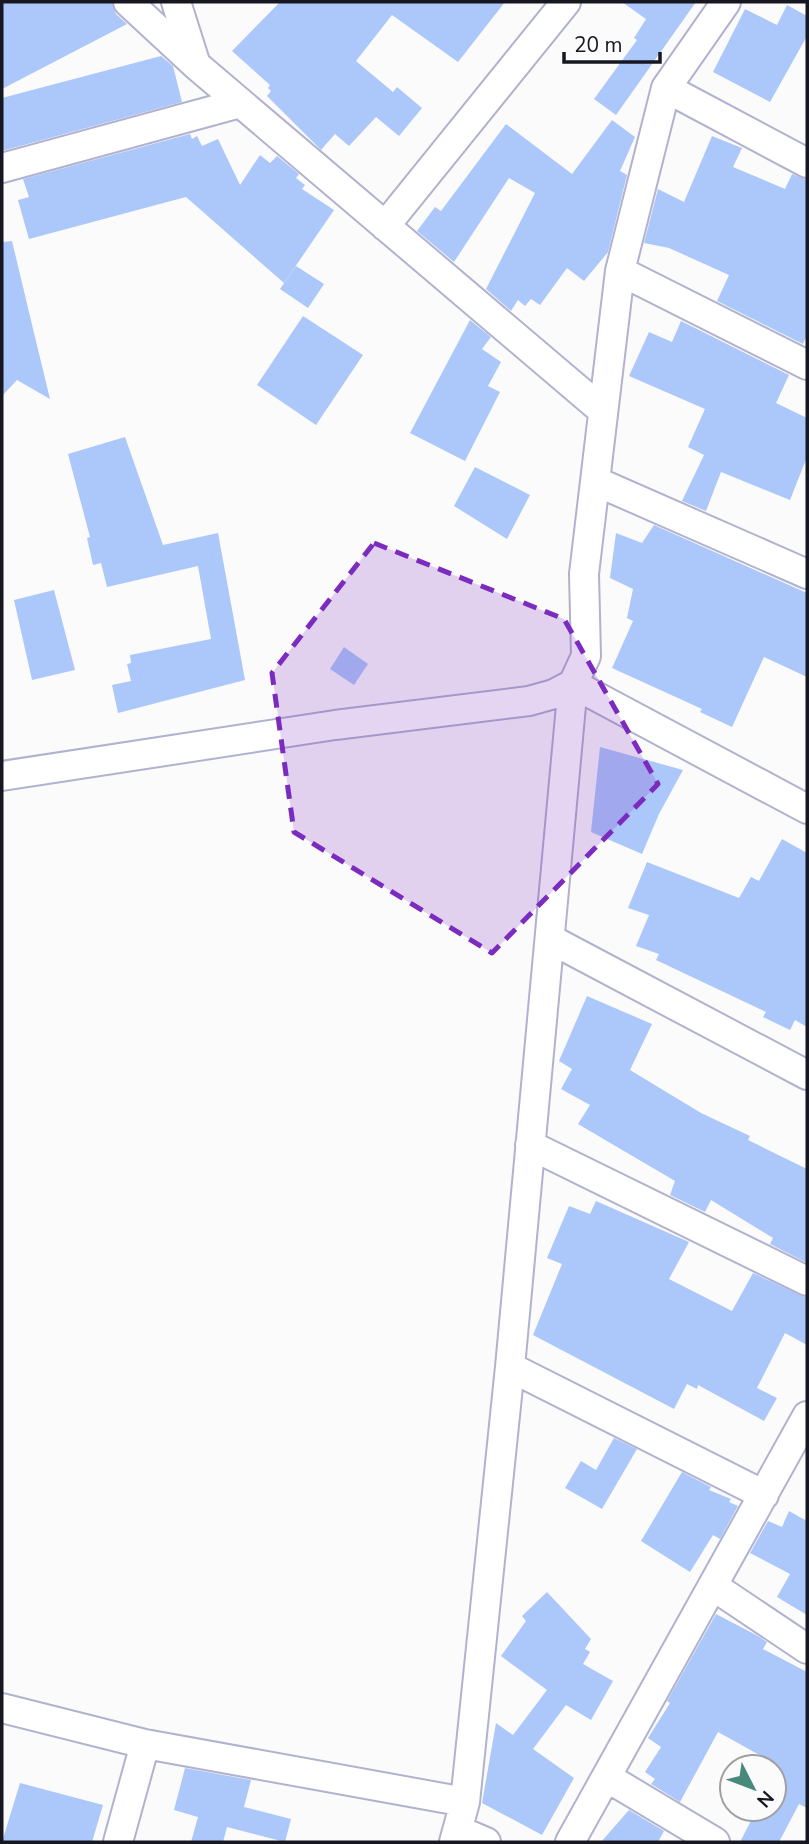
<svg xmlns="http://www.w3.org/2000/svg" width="809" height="1844" viewBox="0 0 809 1844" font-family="'Nunito Sans',sans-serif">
<rect width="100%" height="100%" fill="#fbfbfb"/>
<path fill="#acc7fa" d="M2,2H112L116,14L127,24L2,89Z
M280,2H505L458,62L392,15L356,61L393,92L397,87L422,108L399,136L376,117L349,146L335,134L321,150L267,96L271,91L268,88L270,85L232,51Z
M622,2H696L616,115L594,99L637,40L634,38L646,19Z
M787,5L807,16V36L770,102L713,72L745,9L777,25Z
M161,56L173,66L182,102L2,151V98Z
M612,120L635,137L620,171L627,175L608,252L584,281L567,268L540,305L531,299L525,306L518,300L511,311L486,289L535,193L509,178L454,262L417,231L435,207L441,211L506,124L572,174Z
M190,134L192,139L197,136L202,146L218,139L240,185L260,155L270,163L277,156L299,174L296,178L305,185L302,189L334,210L284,283L186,197L29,239L18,200L29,197L23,179Z
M712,136L742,148L733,167L785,189L792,174L807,180V335L803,344L717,301L729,275L669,248L644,243L658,189L684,202Z
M12,241L34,333L50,399L17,380L2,396V242Z
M296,266L324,284L308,308L280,289Z
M303,316L363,355L316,425L257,385Z
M470,320L491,337L482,349L501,362L488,386L500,392L465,461L410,433Z
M681,321L789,375L776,403L807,418V457L790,500L721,472L706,511L682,501L704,455L688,447L705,409L629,376L649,332L672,342Z
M125,437L163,545L218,533L245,680L118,713L112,685L131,681L127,664L131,663L130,655L211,639L198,566L107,587L101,563L93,565L87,538L90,537L68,454Z
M475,467L530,495L507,539L454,506Z
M654,525L807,593V677L764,657L732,727L700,712L702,709L612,668L633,621L627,618L633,589L610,578L616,533L642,543Z
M54,590L75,670L32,680L14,600Z
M344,647L368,664L354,685L330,669Z
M600,747L683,770L659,814L642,854L591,832Z
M782,839L807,853V1027L795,1020L790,1030L763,1017L766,1012L656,960L659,954L636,946L649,915L628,908L647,862L739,898L751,877L759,881Z
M587,996L652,1024L630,1070L701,1113L750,1136L748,1140L807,1169V1263L770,1244L773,1238L711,1200L705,1212L670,1195L675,1181L578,1124L590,1105L561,1089L572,1069L559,1061Z
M596,1201L689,1242L669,1279L732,1311L753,1273L807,1298V1345L785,1333L757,1388L777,1398L764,1421L698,1385L697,1389L687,1384L674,1409L533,1335L562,1264L547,1258L569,1206L590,1214Z
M614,1438L637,1449L602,1509L565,1488L581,1461L596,1470Z
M682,1472L711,1487L709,1490L731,1499L729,1502L738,1506L720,1539L713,1535L690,1572L641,1541Z
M789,1511L807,1521V1615L777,1597L790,1574L750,1553L768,1521L782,1527Z
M547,1592L591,1639L585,1649L590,1652L583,1664L613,1681L591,1720L566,1705L533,1749L574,1778L542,1835L482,1803L496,1723L513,1735L547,1690L501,1656L526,1621L522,1616Z
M716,1614L758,1636L767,1642L763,1649L807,1672V1808L799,1804L779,1842H740L757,1809H774V1763L718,1732L680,1802L651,1784L655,1779L645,1772L661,1747L648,1738L670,1703L667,1701Z
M185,1768L251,1780L244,1807L291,1819L285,1842L227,1827L223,1842H191L198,1817L174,1810Z
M20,1783L103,1805L92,1842H2Z
M629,1810L664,1831L658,1842H601Z"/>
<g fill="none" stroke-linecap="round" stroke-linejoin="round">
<defs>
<path id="minor" d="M128,2L196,65L602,410
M176,2L195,62
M666,88L807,163
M2,168L240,103
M385,226L566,2
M620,271L807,365
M595,481L807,574
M573,684L807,809
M2,776L335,725L529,701L554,694L573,684
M550,939L807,1075
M530,1145L807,1281
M510,1367L764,1495
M713,1586L807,1649
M2,1708L145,1744L465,1802
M608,1778L715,1842
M458,1830L486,1842
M118,1842L145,1744
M454,1842L465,1802L510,1367L573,684L586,656L584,574L620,271L666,88L726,2
M570,1842L807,1416"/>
</defs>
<use href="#minor" stroke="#b1b2ce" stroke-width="32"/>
<use href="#minor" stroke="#fff" stroke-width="28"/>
</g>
<path fill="#7b2cbf" fill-opacity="0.2" stroke="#7b2cbf" stroke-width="5" stroke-dasharray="14 9" stroke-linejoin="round" d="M374,543L564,619L658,784L492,953L294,832L272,673Z"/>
<rect width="809" height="1844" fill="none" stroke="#171721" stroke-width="7"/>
<g transform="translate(753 1788) rotate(132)"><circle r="33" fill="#fbfbfb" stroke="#a0a0a4" stroke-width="2"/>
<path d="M0-5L12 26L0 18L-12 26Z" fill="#478a7c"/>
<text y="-10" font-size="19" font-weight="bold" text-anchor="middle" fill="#171721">N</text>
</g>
<path d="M564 52v10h96v-10" fill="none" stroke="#171721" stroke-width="3.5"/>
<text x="574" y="52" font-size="21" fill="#171721" stroke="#fbfbfb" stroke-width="5" paint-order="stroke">20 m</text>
</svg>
